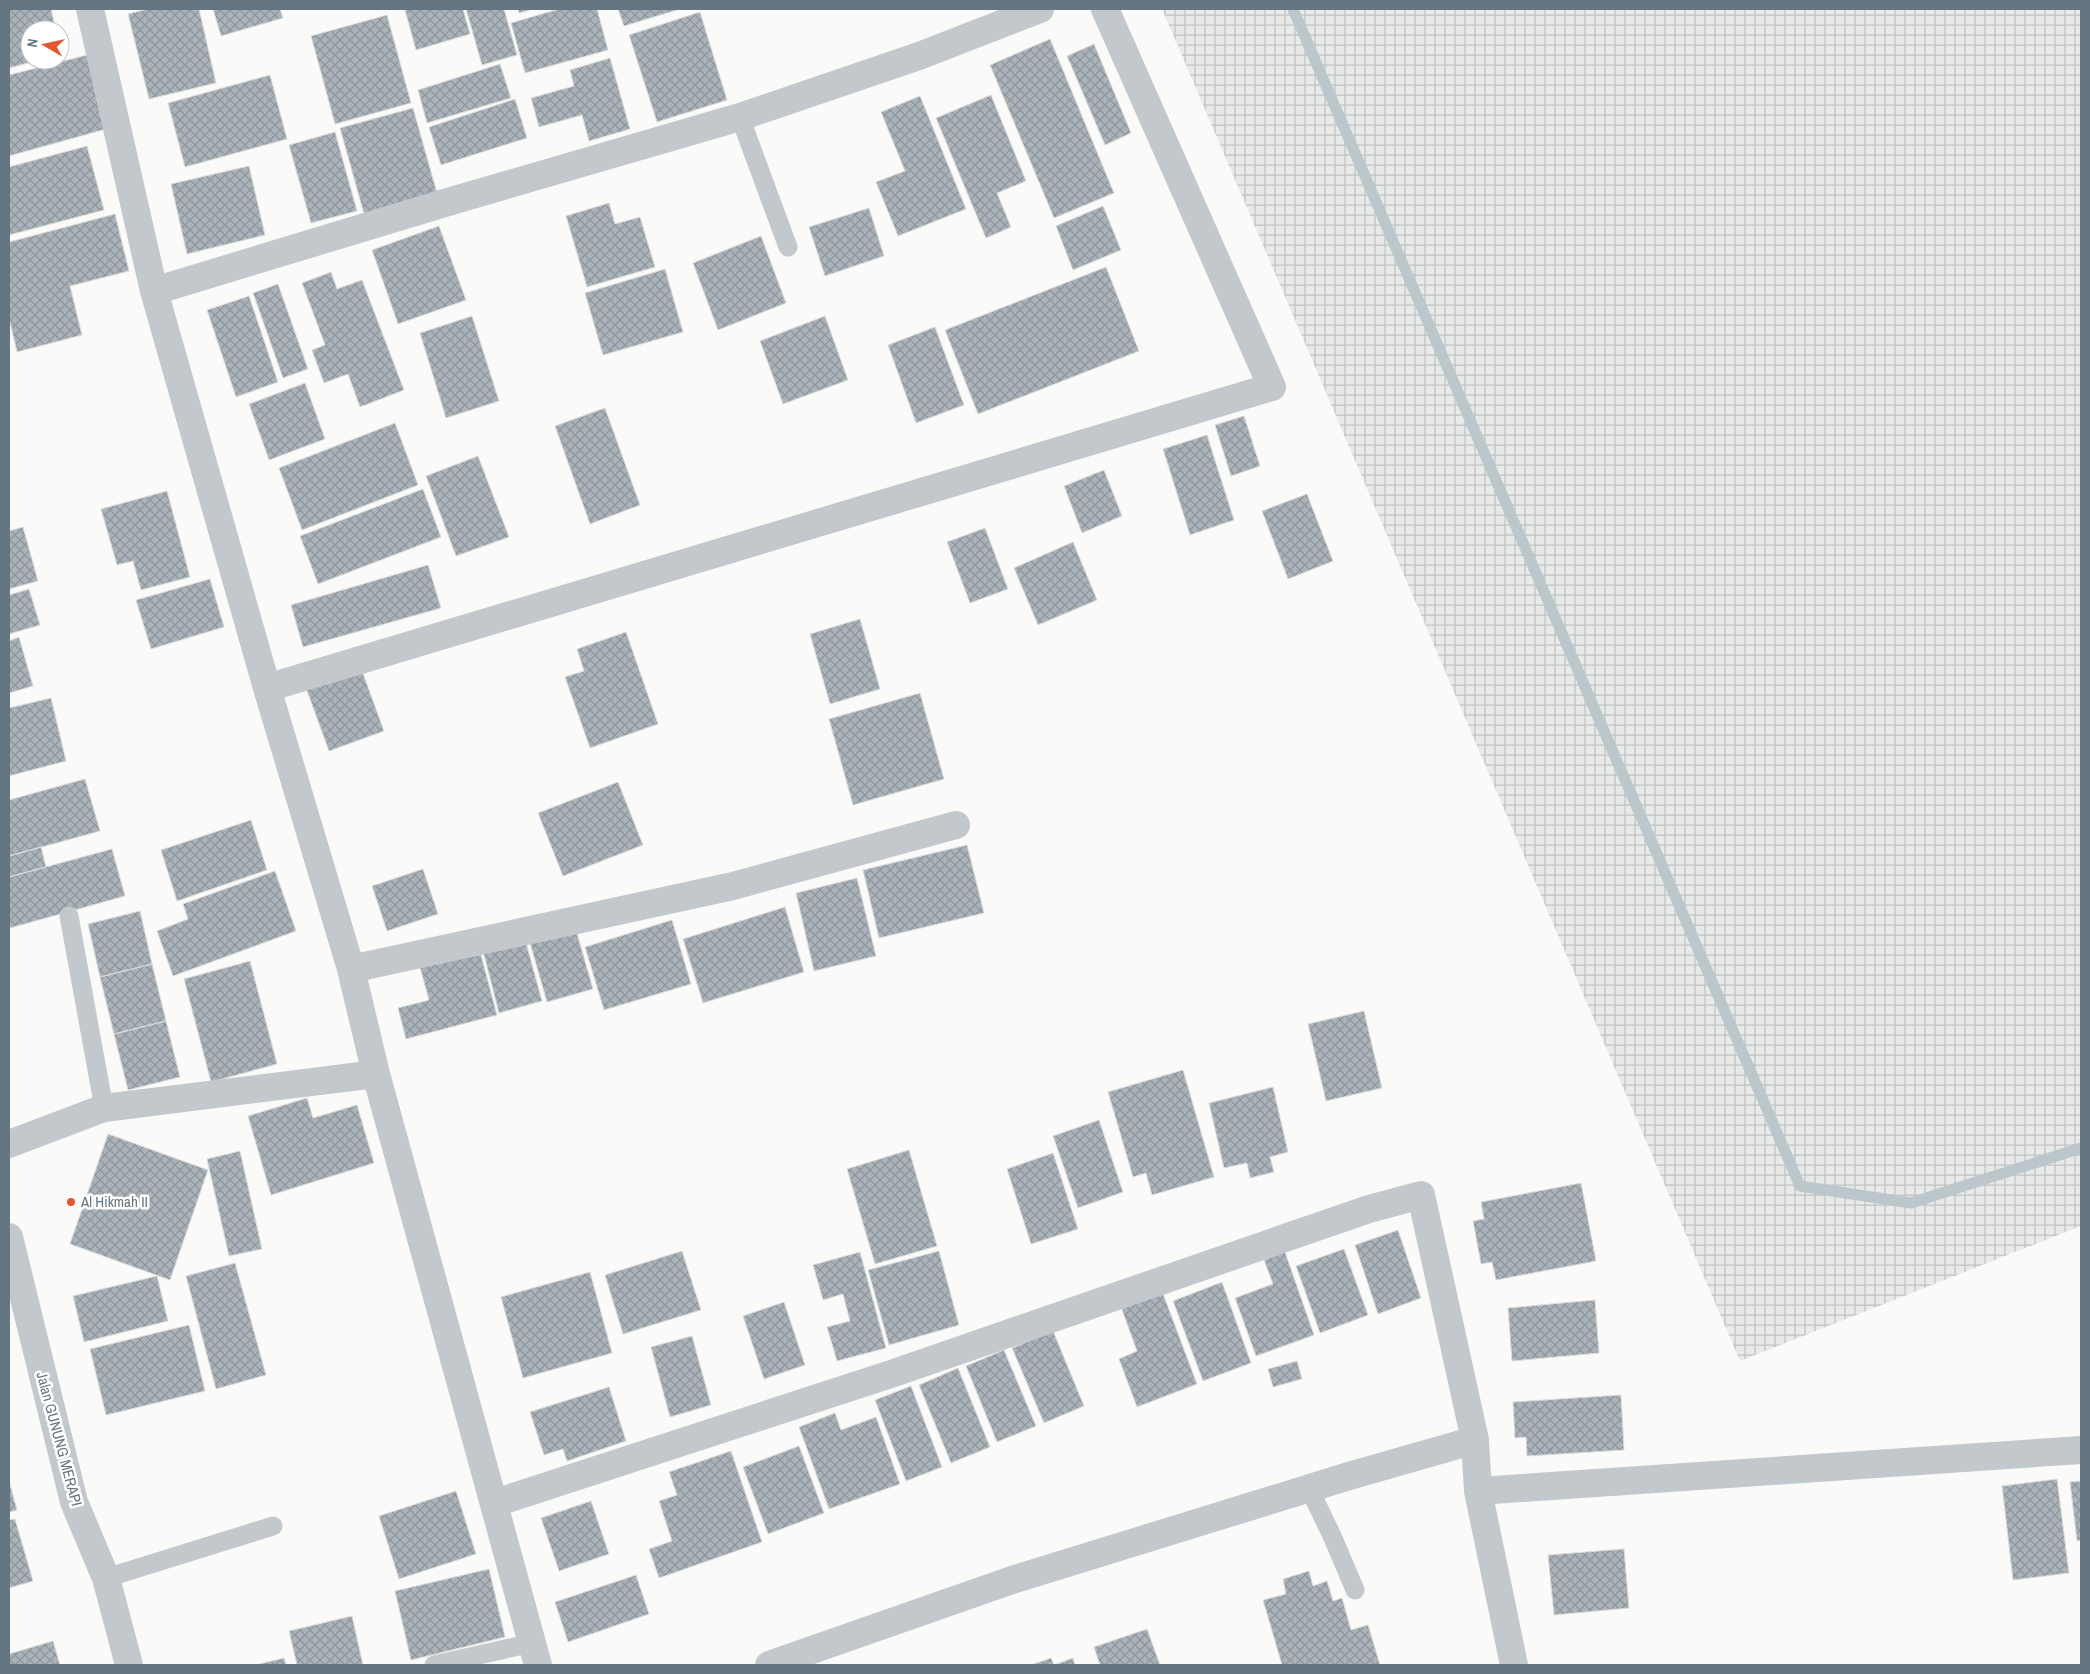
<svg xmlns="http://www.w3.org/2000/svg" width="2090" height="1674" viewBox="0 0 2090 1674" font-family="'Archivo Narrow',sans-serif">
<defs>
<pattern id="industrial-grid" width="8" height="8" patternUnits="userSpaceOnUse" patternTransform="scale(1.25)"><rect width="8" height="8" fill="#e8e9e9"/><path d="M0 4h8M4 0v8" fill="none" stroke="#c0c1c2"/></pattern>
<pattern id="building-cross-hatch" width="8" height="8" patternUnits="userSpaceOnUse" patternTransform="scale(1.25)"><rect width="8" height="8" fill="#aab3b9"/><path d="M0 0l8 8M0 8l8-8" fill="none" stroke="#8e969c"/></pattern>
</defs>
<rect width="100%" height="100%" fill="#fafaf8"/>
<path fill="url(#industrial-grid)" d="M1162,9H2081V1226L1740,1361Z"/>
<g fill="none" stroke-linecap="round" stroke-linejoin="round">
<path stroke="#bbc7cb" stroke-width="11" d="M1293,9L1800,1186L1911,1203L2081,1148"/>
</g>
<path fill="url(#building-cross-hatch)" stroke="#dcdcda" d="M9,9H51L56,30H30V60H39L9,68Z
M148,9H199L216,83L149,99L128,14Z
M213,9H280L283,18L221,36Z
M411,9H463L470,34L416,50L405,10Z
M466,9H504L517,55L482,65Z
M518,9H534L519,13Z
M559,9H597L608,50L525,73L511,23Z
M618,9H680L624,26Z
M700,12L727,100L657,122L629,35Z
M387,15L411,103L335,124L311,36Z
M1050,39L1114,193L1054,218L990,65Z
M1094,44L1131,133L1105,145L1067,56Z
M87,55L106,129L9,156V75Z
M610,58L630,129L589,141L582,115L539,127L531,98L574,86L570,70Z
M500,64L511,98L427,123L418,90Z
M270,75L287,139L185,167L168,103Z
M991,95L1026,181L997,193L1011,227L986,238L936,118Z
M920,96L966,209L898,236L876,182L905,171L881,112Z
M515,99L527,138L441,165L429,127Z
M413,108L437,193L364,214L340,128Z
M335,132L357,211L311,223L289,145Z
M87,146L104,210L9,235V167Z
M249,166L265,235L187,254L171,184Z
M609,203L615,224L640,217L655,267L587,287L566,216Z
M1103,206L1121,250L1073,270L1056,226Z
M869,208L884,256L825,276L809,227Z
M115,214L129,271L70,286L82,335L17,352L9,318V242Z
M439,226L466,300L398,324L372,250Z
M761,236L786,303L718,330L693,263Z
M1106,267L1139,351L978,414L945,330Z
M665,269L683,332L603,355L585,293Z
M331,272L337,289L362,280L404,390L360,407L348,374L324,383L312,350L325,345L302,283Z
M278,284L308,369L283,378L253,293Z
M249,296L278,382L236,397L207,310Z
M472,316L499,401L446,418L420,333Z
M825,316L848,380L783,404L760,341Z
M935,327L964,405L916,423L888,345Z
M305,383L325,439L269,460L249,404Z
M605,408L640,505L590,524L555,426Z
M1244,416L1260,466L1231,476L1215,425Z
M395,423L418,485L302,530L279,468Z
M1207,435L1234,520L1190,535L1163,449Z
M478,456L509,537L456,556L426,476Z
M1104,470L1122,516L1082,533L1064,486Z
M423,489L441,537L318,584L300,536Z
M167,491L190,577L141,590L133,561L117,565L101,509Z
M1307,494L1333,561L1288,579L1262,511Z
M23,527L38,581L9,589V531Z
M985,528L1008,589L970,603L947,542Z
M1073,542L1097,600L1038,625L1014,568Z
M428,565L441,608L303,647L291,605Z
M210,579L224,627L151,649L136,600Z
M29,589L40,625L9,634V595Z
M860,619L880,689L830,704L810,634Z
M626,632L658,724L590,748L565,677L584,671L577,649Z
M19,637L33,686L9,693V641Z
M361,668L384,731L329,751L306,688Z
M920,693L944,779L853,805L829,719Z
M51,698L66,761L9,776V708Z
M85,779L100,831L9,856V800Z
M618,782L643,845L563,876L538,813Z
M251,820L267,870L177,901L161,850Z
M967,845L984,913L879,938L863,870Z
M41,847L46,867L9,877V856Z
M112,849L125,896L10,928L9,922V877Z
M423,869L438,914L387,931L372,886Z
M275,871L296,931L173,976L157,931L188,919L183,904Z
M857,878L876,956L814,971L796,893Z
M785,907L804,972L703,1003L683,939Z
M140,911L152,964L100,977L88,924Z
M672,920L691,984L604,1010L585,947Z
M574,923L593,989L547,1002L528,936Z
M525,939L542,1001L499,1013L483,951Z
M478,944L497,1015L406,1039L398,1008L429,1000L418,960Z
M250,961L277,1064L211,1082L184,979Z
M152,964L166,1021L114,1034L100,977Z
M1364,1011L1382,1088L1326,1101L1308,1024Z
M166,1021L180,1077L128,1090L114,1034Z
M1183,1070L1214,1177L1152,1195L1146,1173L1133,1177L1108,1092Z
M1273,1087L1288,1152L1270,1157L1274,1172L1250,1178L1247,1163L1224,1168L1209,1103Z
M307,1098L313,1118L357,1105L374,1163L271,1195L248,1116Z
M1099,1120L1123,1192L1078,1208L1053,1136Z
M108,1134L208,1170L170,1280L70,1244Z
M909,1150L937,1246L875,1264L847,1169Z
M240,1151L262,1249L229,1256L207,1159Z
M1053,1153L1078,1229L1031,1244L1007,1169Z
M1581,1183L1596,1261L1496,1280L1492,1262L1481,1264L1473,1221L1484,1219L1481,1202Z
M1398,1230L1421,1298L1378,1314L1355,1245Z
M1344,1249L1368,1315L1320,1333L1296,1266Z
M682,1251L701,1310L623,1334L605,1275Z
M939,1251L959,1325L889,1345L868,1270Z
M860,1252L886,1348L837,1361L827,1327L850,1321L843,1294L823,1300L813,1265Z
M1285,1252L1314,1335L1256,1356L1235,1298L1273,1284L1264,1260Z
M235,1263L266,1375L216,1389L186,1276Z
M590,1272L612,1353L523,1378L501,1297Z
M157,1276L168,1321L84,1342L73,1296Z
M1222,1282L1251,1363L1203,1381L1173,1301Z
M1162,1291L1197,1384L1137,1407L1119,1359L1137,1351L1121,1307Z
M1595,1300L1599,1353L1512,1361L1508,1308Z
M784,1302L805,1365L764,1379L743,1316Z
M189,1325L205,1391L106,1415L90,1349Z
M1053,1331L1084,1406L1044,1423L1012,1348Z
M692,1336L711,1405L670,1417L651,1347Z
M1004,1350L1036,1426L997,1442L966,1366Z
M1297,1361L1302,1379L1273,1387L1268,1369Z
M958,1368L990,1447L951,1463L919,1385Z
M911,1386L942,1467L906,1481L875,1400Z
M609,1387L626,1441L567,1461L563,1449L544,1455L530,1412Z
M1621,1395L1624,1450L1527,1456L1526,1437L1515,1438L1513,1402Z
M835,1413L841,1430L876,1417L900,1484L829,1509L799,1427Z
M799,1446L824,1513L768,1534L743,1467Z
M731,1451L762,1542L659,1578L649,1549L672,1541L659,1501L677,1495L669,1472Z
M2057,1479L2069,1573L2013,1580L2002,1486Z
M9,1481L17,1510L9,1512Z
M2081,1481V1540L2077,1541L2070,1482Z
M456,1491L476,1554L399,1579L379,1516Z
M591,1501L609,1554L559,1571L541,1518Z
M15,1519L33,1581L9,1588V1520Z
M1624,1549L1629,1608L1554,1615L1548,1555Z
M489,1569L505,1637L411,1660L395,1591Z
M1309,1571L1313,1586L1327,1581L1333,1601L1342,1598L1351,1630L1368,1625L1380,1665H1282L1263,1600L1286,1594L1283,1579Z
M636,1575L649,1614L568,1642L555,1602Z
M352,1616L363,1665H297L289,1631Z
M1147,1629L1160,1665H1100L1094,1647Z
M53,1641L60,1665H9V1654Z
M284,1658L286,1665H255Z
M1051,1658L1054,1665L1073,1658L1075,1665H1031Z"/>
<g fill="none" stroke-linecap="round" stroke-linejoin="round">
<path stroke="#c3c8cc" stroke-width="19" d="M740,117L788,247
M69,916L104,1108
M1309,1488L1333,1538L1355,1590
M106,1578L273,1526
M434,1665L532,1643"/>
<path stroke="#c3c8cc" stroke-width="28" d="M90,9L154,291L267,688L351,969L376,1074L538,1665
M154,291L448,202L740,117L919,56L1040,9
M267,688L1272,387L1105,9
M351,969L733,886L956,825
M9,1144L104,1108L376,1074
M9,1237L74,1502L106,1578L129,1665
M1478,1491L2081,1450
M495,1503L891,1374L1369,1209L1421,1195L1475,1440L1478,1491L1514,1665
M769,1665L1015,1579L1349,1476L1475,1440"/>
</g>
<circle fill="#e4572e" stroke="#fff" stroke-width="2" cx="71" cy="1202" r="5"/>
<g text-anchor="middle" stroke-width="5" stroke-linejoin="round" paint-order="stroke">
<g font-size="15" fill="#657683" stroke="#fff" text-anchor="start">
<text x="81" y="1207">Al Hikmah II</text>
</g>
<g font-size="15" fill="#657683" stroke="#fff">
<text transform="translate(59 1439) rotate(75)" y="5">Jalan GUNUNG MERAPI</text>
</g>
</g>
<rect width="2090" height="1674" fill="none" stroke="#657683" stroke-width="20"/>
<g transform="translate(45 45) rotate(279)"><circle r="24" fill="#ffffff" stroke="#c1c8cd"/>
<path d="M0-4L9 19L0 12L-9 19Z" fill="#e4572e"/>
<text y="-8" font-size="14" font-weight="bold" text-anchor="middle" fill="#657683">N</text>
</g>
</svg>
